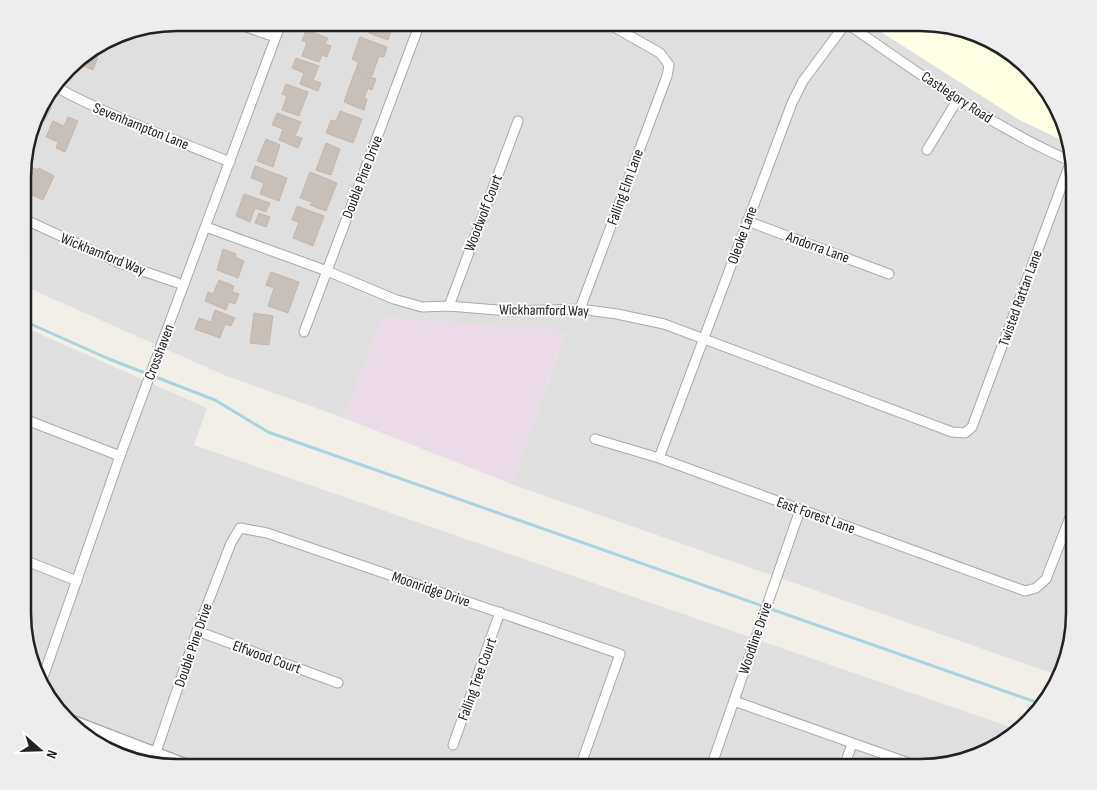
<svg xmlns="http://www.w3.org/2000/svg" width="1097" height="790" viewBox="0 0 1097 790" font-family="'Sofia Sans Condensed',sans-serif">
<rect width="100%" height="100%" fill="#f2efe9"/>
<path fill="#e0dfdf" d="M177,23H867L1018,119L1068,143L1074,167V623L1066,663L1060,676L511,484L566,332L382,317L344,418L224,375L24,286V156L43,100L75,61L127,31Z
M24,327L207,408L194,445L1016,729L988,752L921,767H167L127,759L83,735L43,690L24,633Z"/>
<path fill="#ebdbe8" d="M382,317L566,331L511,484L344,418Z"/>
<path fill="#ffffe5" d="M867,23H930L979,34L1014,55L1058,108L1068,143L1018,119Z"/>
<g fill="none" stroke-linecap="round" stroke-linejoin="round">
<path stroke="#aad3df" stroke-width="3" d="M24,321L109,359L215,400L268,432L1044,705"/>
</g>
<path fill="#c7bfb8" stroke="#c4b6ab" d="M310,23H327L325,30H322L309,24Z
M373,23H396L394,28L392,27L388,40L369,33Z
M306,30L328,38L325,44L331,46L327,57L322,55L319,62L302,56L307,42L302,41Z
M360,37L387,47L384,57L379,56L372,76L356,70L358,62L352,59Z
M88,53L98,57L93,70L74,62Z
M296,58L319,66L313,80L321,83L318,91L300,84L304,73L292,68Z
M355,71L376,79L372,90L368,88L364,98L367,99L364,110L344,102Z
M286,84L308,92L299,116L282,110L287,96L282,94Z
M42,103L51,108L44,121L37,117Z
M340,111L362,119L353,143L326,133L331,120L336,121Z
M277,113L301,122L295,136L302,138L298,148L279,140L283,129L272,125Z
M68,117L78,121L65,152L56,148L58,142L46,137L53,121L64,126Z
M266,139L280,145L273,167L257,161Z
M326,143L340,149L331,175L316,170Z
M25,153L31,156L24,171V156Z
M255,166L287,178L279,201L260,194L264,183L251,178Z
M31,167L38,170L39,168L54,176L43,200L32,195L33,193L24,189V181Z
M310,172L337,183L326,211L310,205L312,202L300,198Z
M244,194L270,203L266,212L255,208L250,222L236,216Z
M297,206L324,216L313,246L293,238L299,222L292,220Z
M259,213L270,217L266,227L255,223Z
M223,249L236,254L235,257L244,261L238,278L217,270Z
M271,272L299,282L288,313L268,306L274,288L266,285Z
M219,280L234,286L232,292L239,294L235,304L229,302L226,310L205,301L208,292L213,294Z
M215,310L235,318L231,326L225,324L220,338L195,329L199,318L211,322Z
M254,313L273,316L269,345L250,343Z"/>
<g fill="none" stroke-linecap="round" stroke-linejoin="round">
<defs>
<path id="minor" d="M235,23L275,37
M846,23C919,73 991,127 1073,162
M54,86C110,117 171,138 230,162
M927,150L958,99
M24,219L119,263L184,285
M747,221L889,274
M206,227L327,271L394,299L422,307L449,306L509,311L580,309L617,314L664,324L952,432L965,433L972,427L1071,161
M449,306L518,121
M580,309L667,76L669,65L660,53L607,23
M304,332L420,23
M24,419L120,456
M595,439L659,458L1025,591L1036,588L1046,579L1074,507
M659,458L792,103L803,81L846,23
M24,560L77,581
M197,631L338,683
M41,683L120,456L281,23
M734,701L920,767
M453,745L500,612
M152,764L197,631L231,543L240,528L267,533L620,654L580,767
M711,767L800,510
M844,767L852,744"/>
<path id="tertiary" d="M69,720L191,767"/>
</defs>
<use href="#minor" stroke="#a9a9a9" stroke-width="11"/>
<use href="#tertiary" stroke="#a9a9a9" stroke-width="14"/>
<use href="#minor" stroke="#fff" stroke-width="9"/>
<use href="#tertiary" stroke="#fff" stroke-width="11"/>
</g>
<g text-anchor="middle" stroke-width="4" stroke-linejoin="round" paint-order="stroke">
<g font-size="15" fill="#222" stroke="#fff">
<text transform="translate(957 97) rotate(33)" y="5">Castlegory Road</text>
<text transform="translate(141 126) rotate(22)" y="5">Sevenhampton Lane</text>
<text transform="translate(362 177) rotate(-69)" y="5">Double Pine Drive</text>
<text transform="translate(625 187) rotate(-70)" y="5">Falling Elm Lane</text>
<text transform="translate(483 213) rotate(-69)" y="5">Woodwolf Court</text>
<text transform="translate(742 235) rotate(-70)" y="5">Oleoke Lane</text>
<text transform="translate(818 247) rotate(20)" y="5">Andorra Lane</text>
<text transform="translate(103 254) rotate(22)" y="5">Wickhamford Way</text>
<text transform="translate(1020 298) rotate(-70)" y="5">Twisted Rattan Lane</text>
<text transform="translate(544 310) rotate(1)" y="5">Wickhamford Way</text>
<text transform="translate(159 352) rotate(-69)" y="5">Crosshaven</text>
<text transform="translate(816 515) rotate(20)" y="5">East Forest Lane</text>
<text transform="translate(431 589) rotate(19)" y="5">Moonridge Drive</text>
<text transform="translate(755 638) rotate(-71)" y="5">Woodline Drive</text>
<text transform="translate(193 645) rotate(-71)" y="5">Double Pine Drive</text>
<text transform="translate(267 657) rotate(20)" y="5">Elfwood Court</text>
<text transform="translate(477 679) rotate(-70)" y="5">Falling Tree Court</text>
</g>
</g>
<path d="M0 0H1097V790H0ZM177 31H920A146 146 0 0 1 1066 177V613A146 146 0 0 1 920 759H177A146 146 0 0 1 31 613V177A146 146 0 0 1 177 31Z" fill="#ededed" fill-rule="evenodd"/>
<path fill="none" stroke="#222" stroke-width="2.5" d="M177 31H920A146 146 0 0 1 1066 177V613A146 146 0 0 1 920 759H177A146 146 0 0 1 31 613V177A146 146 0 0 1 177 31Z"/>
<g transform="translate(40 750) rotate(110)" stroke="#ffffff" stroke-width="4" paint-order="stroke">
<path d="M0-4L9 19L0 12L-9 19Z" fill="#222222"/>
<text y="-8" font-size="14" font-weight="bold" text-anchor="middle" fill="#222222">N</text>
</g>
</svg>
